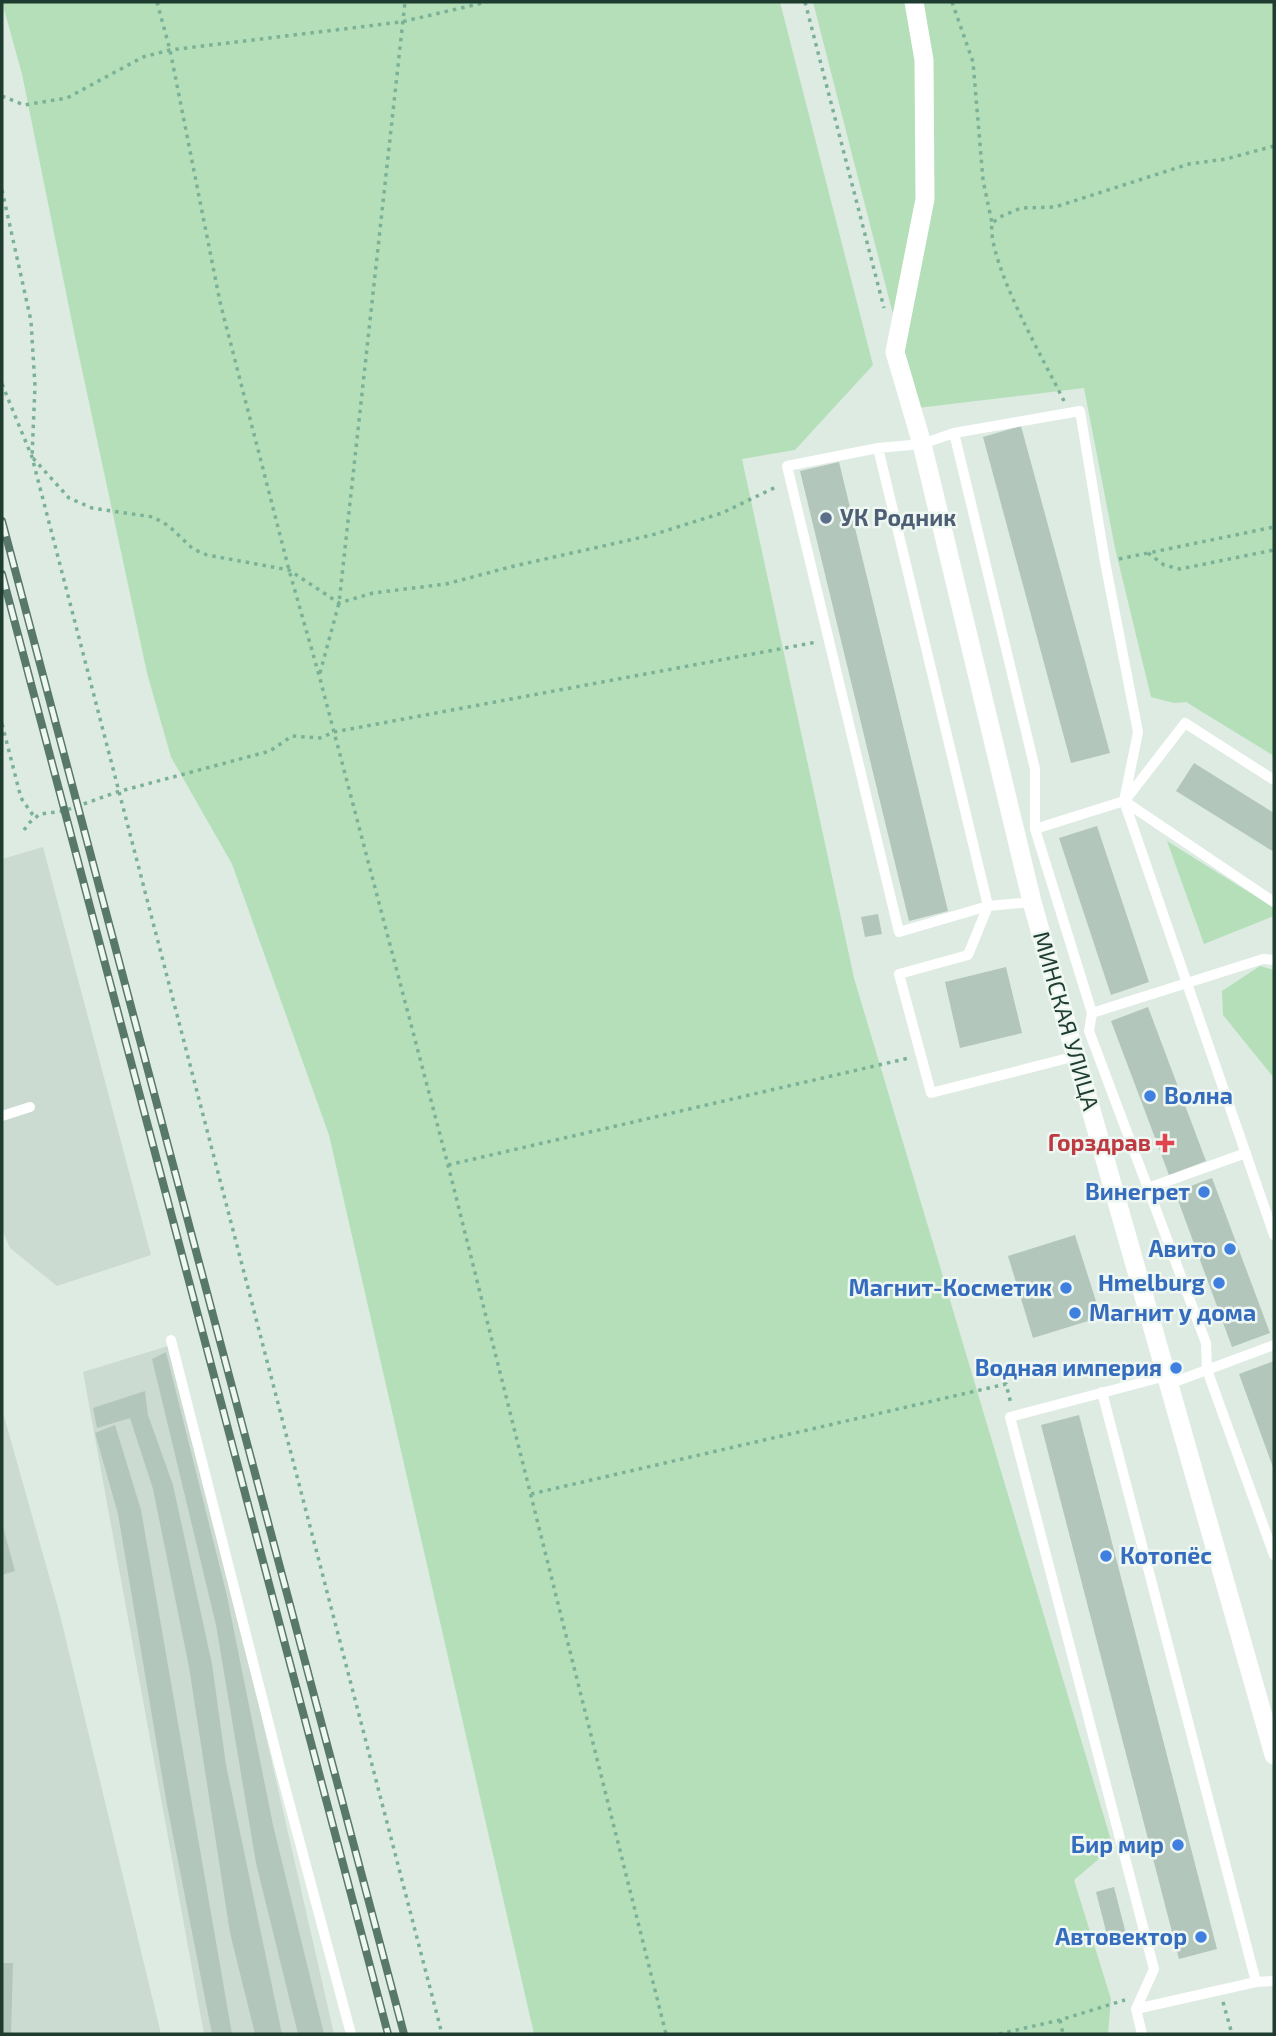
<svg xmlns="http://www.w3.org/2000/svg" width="1276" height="2036" viewBox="0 0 1276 2036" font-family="'Exo 2',sans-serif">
<rect width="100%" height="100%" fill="#ddebe3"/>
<path fill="#ccdbd1" d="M43,847L151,1255L57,1286L10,1248L2,1230V859Z
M168,1346L237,1609L334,2034H204L83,1372Z
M2,1409L59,1611L161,2034H2Z"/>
<path fill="#b4dfb8" d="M2,2H780L873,365L795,450L742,459L854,978L1113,1847L1074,1880L1111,1999L1108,2034H534L329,1135L232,864L171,757L147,673L75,337L22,74Z
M813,2H1274V756L1186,702L1174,703L1151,697L1115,548L1084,388L917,408Z
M1167,841L1274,908V916L1204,944Z
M1260,966L1274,970V1078L1223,1015L1222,991Z"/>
<path fill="#b3c6bb" d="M1021,426L1110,753L1071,763L983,437Z
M839,462L948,911L909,921L800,471Z
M1194,763L1274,813V852L1176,791Z
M1097,826L1149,982L1111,995L1059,838Z
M878,914L882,934L865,937L861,917Z
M1006,967L1022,1033L960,1048L945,982Z
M1148,1007L1206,1161L1169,1175L1111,1021Z
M1212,1178L1270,1333L1232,1347L1175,1192Z
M1075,1235L1101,1317L1033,1338L1008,1256Z
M166,1352L227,1596L273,1825L324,2034H298L256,1863L216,1625L152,1359Z
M1274,1361V1470L1239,1374Z
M145,1391L148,1415L173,1485L212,1664L226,1765L282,2034H255L230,1933L189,1667L153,1489L130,1418L97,1428L93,1408Z
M1079,1415L1217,1949L1179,1959L1041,1425Z
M115,1425L141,1510L232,2034H212L167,1805L118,1514L95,1433Z
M2,1523L15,1571L2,1575Z
M1114,1887L1126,1934L1108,1939L1096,1892Z
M2,1963H13L11,2034H2Z"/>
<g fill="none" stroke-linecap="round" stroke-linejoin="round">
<path stroke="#7bb297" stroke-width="3.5" stroke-dasharray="3.5 5" stroke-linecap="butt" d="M157,2L170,50L220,302L289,570L319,675L448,1165L666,2034
M805,2L884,308
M952,2L973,62L983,180L992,223
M2,96L24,105L67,98L143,57L170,50L401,22L487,2
M2,190L31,321L35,386L32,457L69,498L92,508L153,517L169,526L193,549L207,555L289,570L339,603L373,593L446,584L514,566L652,535L722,513L778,486
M2,384L32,457L442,2034
M1064,401C1045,362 987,262 992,223L1002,216L1021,208L1055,207L1189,164L1226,159L1274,146
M1148,553L1164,565L1180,569L1274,550
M1119,559L1274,527
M320,673L339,603L405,2
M2,724L21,798L35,818
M24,830L29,823L40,814L64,811L117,792L270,751L292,736L320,738L334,732L817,642
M448,1165L909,1058
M531,1494L1006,1384L1011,1404
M1223,2002L1232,2034
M1060,2020L1063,2034
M999,2034L1060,2020L1125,2000"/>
<path stroke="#fff" stroke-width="10" d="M954,433L1035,769V829L1092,1013L1089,1031L1206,1343L1207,1370L1274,1555
M878,448L988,906L968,955L899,974L931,1093L1076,1056
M1127,798L1185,723L1274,780
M1035,829L1124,801L1274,902
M1032,902L988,906L899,932L787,466L878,448L922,444L954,433L1080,411L1105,562L1138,732L1124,801L1274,1235
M1092,1013L1263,959L1274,960
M2,1116L30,1107
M1148,1188L1246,1153
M171,1340L281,1772L351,2034
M1169,1384L1274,1345
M1102,1392L1256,1982
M1136,2009L1256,1982L1274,1981
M1142,2034L1136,2009L1154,1969L1010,1417L1166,1376"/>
<path stroke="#fff" stroke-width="19" d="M914,2L924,60L925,199L895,352L922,444L1032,902L1274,1755"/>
<defs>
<path id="rail" d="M2,521L404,2034
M2,574L388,2034"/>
</defs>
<use href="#rail" stroke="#57786a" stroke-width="8"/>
<use href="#rail" stroke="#eef7f1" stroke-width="5" stroke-dasharray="16" stroke-linecap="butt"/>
</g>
<circle fill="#5c6f8a" stroke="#eef7f1" stroke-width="2.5" cx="826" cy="518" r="7"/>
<g fill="#3f7fe0" stroke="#eef7f1" stroke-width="2.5">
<circle cx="1150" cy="1096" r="7"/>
<circle cx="1204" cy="1192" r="7"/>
<circle cx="1230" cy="1249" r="7"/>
<circle cx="1219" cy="1283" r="7"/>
<circle cx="1066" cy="1288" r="7"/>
<circle cx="1075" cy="1313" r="7"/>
<circle cx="1176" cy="1368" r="7"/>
<circle cx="1106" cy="1556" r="7"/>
<circle cx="1178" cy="1845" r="7"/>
<circle cx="1201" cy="1937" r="7"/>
</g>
<path fill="#e0444e" stroke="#eef7f1" stroke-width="2.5" d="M1161.5 1132.5h7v7h7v7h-7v7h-7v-7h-7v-7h7z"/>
<g text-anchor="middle" stroke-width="5" stroke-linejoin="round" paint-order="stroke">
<g font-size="23" font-weight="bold" fill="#4e5e75" stroke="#eef7f1" text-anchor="start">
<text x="840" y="526">УК Родник</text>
</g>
<g font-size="23" fill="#1e3c2f" stroke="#eef7f1">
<text transform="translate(1066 1021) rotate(74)" y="8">МИНСКАЯ УЛИЦА</text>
</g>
<g font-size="23" font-weight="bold" fill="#366cbe" stroke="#eef7f1" text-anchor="end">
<text x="1164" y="1104" text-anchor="start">Волна</text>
<text x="1190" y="1200">Винегрет</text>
<text x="1216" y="1257">Авито</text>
<text x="1205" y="1291">Hmelburg</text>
<text x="1052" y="1296">Магнит-Косметик</text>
<text x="1089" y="1321" text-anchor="start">Магнит у дома</text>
<text x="1162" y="1376">Водная империя</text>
<text x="1120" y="1564" text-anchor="start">Котопёс</text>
<text x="1164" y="1853">Бир мир</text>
<text x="1187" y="1945">Автовектор</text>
</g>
<g font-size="23" font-weight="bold" fill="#be3a42" stroke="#eef7f1" text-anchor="end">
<text x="1151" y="1151">Горздрав</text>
</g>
</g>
<rect width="1276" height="2036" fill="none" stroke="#1e3c2f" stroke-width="7"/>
</svg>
